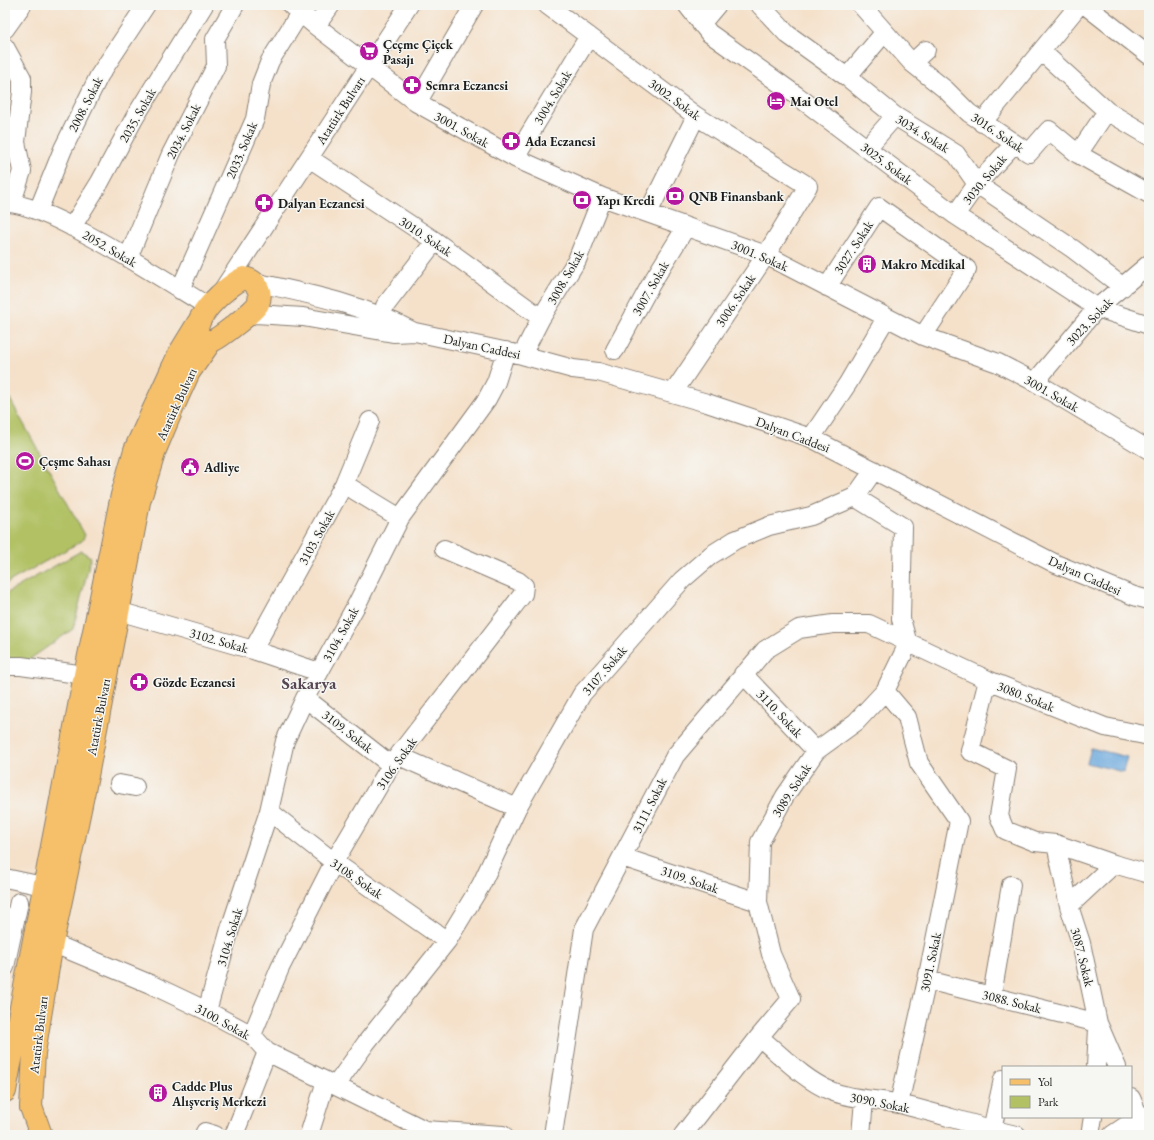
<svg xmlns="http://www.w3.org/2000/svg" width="1154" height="1140" viewBox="0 0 1154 1140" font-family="'EB Garamond',serif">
<rect width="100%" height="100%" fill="#f6f6f2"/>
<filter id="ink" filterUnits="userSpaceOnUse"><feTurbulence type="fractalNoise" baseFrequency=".025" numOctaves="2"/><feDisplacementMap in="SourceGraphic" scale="8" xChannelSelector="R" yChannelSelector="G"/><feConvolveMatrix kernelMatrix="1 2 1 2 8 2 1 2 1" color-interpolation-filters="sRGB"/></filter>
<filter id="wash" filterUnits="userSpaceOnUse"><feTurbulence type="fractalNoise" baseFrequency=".012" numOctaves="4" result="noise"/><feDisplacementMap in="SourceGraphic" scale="16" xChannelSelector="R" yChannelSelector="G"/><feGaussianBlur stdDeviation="0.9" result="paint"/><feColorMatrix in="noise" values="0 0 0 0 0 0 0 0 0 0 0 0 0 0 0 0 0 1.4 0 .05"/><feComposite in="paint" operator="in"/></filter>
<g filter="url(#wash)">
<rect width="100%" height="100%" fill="#f5e1ca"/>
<path fill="#b1c164" stroke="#666e40" d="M5,390L85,535L82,541L5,584Z
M81,551L91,557L73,629L23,664L5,660V594Z"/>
<path fill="#6ca8dd" stroke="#44627c" d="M1091,748L1127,757L1123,772L1087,763Z"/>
</g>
<g filter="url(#ink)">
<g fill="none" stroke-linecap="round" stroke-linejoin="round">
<defs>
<path id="minor" d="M291,5L316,26L417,103L515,158L602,197L766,255L923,336L998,363L1035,382L1149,450
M547,5L696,116L808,186L766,255L673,393
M687,5L709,33L796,95L955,215L1097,308L1149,325
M760,5L787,34L847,77L895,116L956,154L977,184L1073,249L1123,287
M861,5L912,63L946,90L969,113L1029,153L1049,130L1078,154L1149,194
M1085,5L1149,55
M701,24L717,5
M316,26L331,5
M5,29L22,5
M5,47L22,78V92L16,142L22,171L12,202
M1041,51L1107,111L1149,136
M912,63L926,50
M847,77L884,33
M417,103L474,5
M982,123L1079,5
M867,148L895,116
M1078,154L1107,111
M309,158L435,241L541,318
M515,158L589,36
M5,203C42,200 171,284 209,307
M38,211L63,149L99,76L146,5
M648,213L696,116
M955,215L977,184L1014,144
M72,227L100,182L135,117L204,5
M128,258L171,154L216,66L215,39L235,5
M254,282C308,294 363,304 412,331
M827,287L879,207L967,269L923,336
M180,290L255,119L261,84L270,61L300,13
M222,291L409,5
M385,306L435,241
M244,316L256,314L303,317L393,333L415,332L522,355L573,369L598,372L707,403L811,438L1056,564L1134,596L1149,600
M615,350L651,284L686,227
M522,355L541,318L577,260L602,197
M1035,382L1097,308L1149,264
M811,438L848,383L886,318
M344,484L400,518
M855,497L874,470
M118,611L253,650L319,672
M253,650L344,484L370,421
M5,666H21L85,675
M743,674L816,751
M988,680L970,751L1007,769L999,816L1005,830L1035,842L1056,844L1114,864L1069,906
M885,691L907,717L919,763L959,821L927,980L899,1104
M305,698L391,765
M399,756L517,808
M119,784L135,787
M269,811L334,862L447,941
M1056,844L1069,906L1081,943L1098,1023L1117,1067
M622,857L758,902
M1114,864L1149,874
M5,878L43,886
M52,943L150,984L207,1011L252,1035L267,1052L425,1130L428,1135
M5,967L19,902
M927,980L1098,1023
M992,995L1011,885
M207,1011L230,929L269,811L285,741L305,698L358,602L400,518L487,399L496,382L506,351
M252,1035L280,968L334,862L391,765L523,594L524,586L518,581L444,549
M759,1037C781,1055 804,1080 831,1091C853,1100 877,1099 899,1104C939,1113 977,1127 1017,1135
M1096,1067L1098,1028
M336,1085L366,1043L447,941L481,885L517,808L582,694L682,580L711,555L735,540L769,526L811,516L855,497
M1131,1098L1139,1117L1142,1135
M425,1130L503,1135
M992,1130L1003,1079
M204,1135L205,1132L215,1135
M234,1135L267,1052
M309,1135L326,1081
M553,1135L584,929L675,756L765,650L799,629L833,624H869L988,680L1105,727L1149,736
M683,1135L759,1037L791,999L771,954L758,902L760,842L785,796L816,751L856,722L885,691L908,644L901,619L903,527L855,497
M861,1135L864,1100
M1090,1135L1093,1117
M1112,1135L1139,1117L1149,1115"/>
<path id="major" d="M244,278C256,280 263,292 258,304C254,311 220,338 212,341C207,342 204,340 200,338C186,321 229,284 244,278Z
M8,1075L85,675L122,495L135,450L179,354L198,323
M31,1107L34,1053L52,943L87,776L139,502L155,450L173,407L189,372L211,341"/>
<path id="highway" d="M5,1091L8,1075
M31,1107L41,1135"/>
</defs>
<use href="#minor" stroke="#887e73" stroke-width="20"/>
<use href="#major" stroke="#887e73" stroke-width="24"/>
<use href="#highway" stroke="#887e73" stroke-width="24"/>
<use href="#minor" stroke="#fff" stroke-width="18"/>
<use href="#major" stroke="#f6c06b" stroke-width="22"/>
<use href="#highway" stroke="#f6c06b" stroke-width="22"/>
</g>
</g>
<defs>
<symbol id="supermarket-disc" viewBox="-11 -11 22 22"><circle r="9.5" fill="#b5179e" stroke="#f6f6f2"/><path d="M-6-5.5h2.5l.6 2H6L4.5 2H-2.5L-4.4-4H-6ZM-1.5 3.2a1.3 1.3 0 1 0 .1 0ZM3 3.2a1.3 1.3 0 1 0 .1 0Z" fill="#fff"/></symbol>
<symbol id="pharmacy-disc" viewBox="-11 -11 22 22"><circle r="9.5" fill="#b5179e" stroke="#f6f6f2"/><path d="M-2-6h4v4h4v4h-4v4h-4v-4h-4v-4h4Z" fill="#fff"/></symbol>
<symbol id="hotel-disc" viewBox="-11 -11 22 22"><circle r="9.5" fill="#b5179e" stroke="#f6f6f2"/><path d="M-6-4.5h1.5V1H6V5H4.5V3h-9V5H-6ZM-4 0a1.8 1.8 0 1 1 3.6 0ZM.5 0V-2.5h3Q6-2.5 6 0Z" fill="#fff"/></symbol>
<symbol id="bank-disc" viewBox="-11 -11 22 22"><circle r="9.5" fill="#b5179e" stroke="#f6f6f2"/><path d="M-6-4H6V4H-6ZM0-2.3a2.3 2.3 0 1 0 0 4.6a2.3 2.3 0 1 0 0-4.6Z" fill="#fff"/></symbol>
<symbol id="building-disc" viewBox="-11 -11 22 22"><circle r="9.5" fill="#b5179e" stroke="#f6f6f2"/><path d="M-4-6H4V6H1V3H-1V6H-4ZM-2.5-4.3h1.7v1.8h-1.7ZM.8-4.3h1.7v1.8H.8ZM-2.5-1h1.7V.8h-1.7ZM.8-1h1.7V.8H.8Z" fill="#fff"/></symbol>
<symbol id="stadium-disc" viewBox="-11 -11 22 22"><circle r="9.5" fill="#b5179e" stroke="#f6f6f2"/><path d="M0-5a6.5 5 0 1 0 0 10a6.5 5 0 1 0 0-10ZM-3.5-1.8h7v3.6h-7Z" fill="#fff"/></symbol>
<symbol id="civic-disc" viewBox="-11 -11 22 22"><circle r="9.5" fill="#b5179e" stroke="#f6f6f2"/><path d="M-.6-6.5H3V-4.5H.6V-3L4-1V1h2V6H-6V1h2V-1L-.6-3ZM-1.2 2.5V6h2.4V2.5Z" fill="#fff"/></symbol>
</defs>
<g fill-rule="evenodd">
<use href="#supermarket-disc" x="358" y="40" width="22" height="22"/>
<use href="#pharmacy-disc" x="401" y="74" width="22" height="22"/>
<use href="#hotel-disc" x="765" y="90" width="22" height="22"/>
<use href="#pharmacy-disc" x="500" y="130" width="22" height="22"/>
<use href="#bank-disc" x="664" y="185" width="22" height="22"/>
<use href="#bank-disc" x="571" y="189" width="22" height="22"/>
<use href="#pharmacy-disc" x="253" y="192" width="22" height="22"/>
<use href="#building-disc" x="856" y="253" width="22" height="22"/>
<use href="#stadium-disc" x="14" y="450" width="22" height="22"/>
<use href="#civic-disc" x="179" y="456" width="22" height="22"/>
<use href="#pharmacy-disc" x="128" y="671" width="22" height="22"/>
<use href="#building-disc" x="147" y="1082" width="22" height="22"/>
</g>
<g text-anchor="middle" stroke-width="3" stroke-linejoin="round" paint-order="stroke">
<g font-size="13" font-weight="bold" fill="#1c1c1c" stroke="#f6f6f2" text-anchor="start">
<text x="383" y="49">Çeçme Çiçek<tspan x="383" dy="15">Pasajı</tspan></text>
<text x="426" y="90">Semra Eczanesi</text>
<text x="790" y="106">Mai Otel</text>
<text x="525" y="146">Ada Eczanesi</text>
<text x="689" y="201">QNB Finansbank</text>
<text x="596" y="205">Yapı Kredi</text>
<text x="278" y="208">Dalyan Eczanesi</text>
<text x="881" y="269">Makro Medikal</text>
<text x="39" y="466">Çeşme Sahası</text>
<text x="204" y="472">Adliye</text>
<text x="153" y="687">Gözde Eczanesi</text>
<text x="172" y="1091">Cadde Plus<tspan x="172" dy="15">Alışveriş Merkezi</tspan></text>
</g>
<g font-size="13" fill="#1c1c1c" stroke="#f6f6f2">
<text transform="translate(552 97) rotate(-59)" y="5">3004. Sokak</text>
<text transform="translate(675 99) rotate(36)" y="5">3002. Sokak</text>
<text transform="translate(85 104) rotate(-63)" y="5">2008. Sokak</text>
<text transform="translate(340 110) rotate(-57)" y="5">Atatürk Bulvarı</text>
<text transform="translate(137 115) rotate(-60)" y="5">2035. Sokak</text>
<text transform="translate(462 129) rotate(29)" y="5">3001. Sokak</text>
<text transform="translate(183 131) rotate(-63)" y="5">2034. Sokak</text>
<text transform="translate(998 132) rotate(34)" y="5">3016. Sokak</text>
<text transform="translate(923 133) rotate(32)" y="5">3034. Sokak</text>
<text transform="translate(241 150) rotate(-67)" y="5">2033. Sokak</text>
<text transform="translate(887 163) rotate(37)" y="5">3025. Sokak</text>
<text transform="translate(984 179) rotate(-50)" y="5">3030. Sokak</text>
<text transform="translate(426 236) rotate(34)" y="5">3010. Sokak</text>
<text transform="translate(853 247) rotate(-57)" y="5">3027. Sokak</text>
<text transform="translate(110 248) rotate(30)" y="5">2052. Sokak</text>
<text transform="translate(760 255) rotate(23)" y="5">3001. Sokak</text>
<text transform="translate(565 277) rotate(-60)" y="5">3008. Sokak</text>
<text transform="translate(650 288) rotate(-60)" y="5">3007. Sokak</text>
<text transform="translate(735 300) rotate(-56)" y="5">3006. Sokak</text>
<text transform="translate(1089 321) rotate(-46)" y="5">3023. Sokak</text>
<text transform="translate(482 346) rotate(12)" y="5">Dalyan Caddesi</text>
<text transform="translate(1052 393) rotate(30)" y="5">3001. Sokak</text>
<text transform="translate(176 404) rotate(-65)" y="5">Atatürk Bulvarı</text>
<text transform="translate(793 434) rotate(21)" y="5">Dalyan Caddesi</text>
<text transform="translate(316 537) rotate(-61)" y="5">3103. Sokak</text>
<text transform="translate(1085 575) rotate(24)" y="5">Dalyan Caddesi</text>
<text transform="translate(340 634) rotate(-61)" y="5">3104. Sokak</text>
<text transform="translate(219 640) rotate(16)" y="5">3102. Sokak</text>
<text transform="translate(604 670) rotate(-49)" y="5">3107. Sokak</text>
<text transform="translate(1026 696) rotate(22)" y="5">3080. Sokak</text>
<text transform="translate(780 713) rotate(47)" y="5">3110. Sokak</text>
<text transform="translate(98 717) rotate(-79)" y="5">Atatürk Bulvarı</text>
<text transform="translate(348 731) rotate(38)" y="5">3109. Sokak</text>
<text transform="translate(396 763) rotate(-55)" y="5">3106. Sokak</text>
<text transform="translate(791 790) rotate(-57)" y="5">3089. Sokak</text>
<text transform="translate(649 805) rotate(-63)" y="5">3111. Sokak</text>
<text transform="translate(357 878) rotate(35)" y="5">3108. Sokak</text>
<text transform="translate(690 879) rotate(19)" y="5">3109. Sokak</text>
<text transform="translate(229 937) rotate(-73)" y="5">3104. Sokak</text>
<text transform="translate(1083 957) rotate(76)" y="5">3087. Sokak</text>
<text transform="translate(930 962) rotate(-78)" y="5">3091. Sokak</text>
<text transform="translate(1012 1001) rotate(14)" y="5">3088. Sokak</text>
<text transform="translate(223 1021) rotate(29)" y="5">3100. Sokak</text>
<text transform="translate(38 1035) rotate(-83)" y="5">Atatürk Bulvarı</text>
<text transform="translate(880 1102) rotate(11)" y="5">3090. Sokak</text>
</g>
<g font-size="17" font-weight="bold" fill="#574752" stroke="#f6f6f2">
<text x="309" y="689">Sakarya</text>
</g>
</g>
<rect width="1154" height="1140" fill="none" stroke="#f6f6f2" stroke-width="20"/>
<rect x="1002" y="1066" width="130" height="52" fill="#f6f6f2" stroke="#9f9f9c"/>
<rect x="1010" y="1079" width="20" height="6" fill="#f6c06b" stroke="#9f9f9c"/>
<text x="1038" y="1086" font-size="12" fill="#1c1c1c">Yol</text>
<rect x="1010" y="1096" width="20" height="12" fill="#b1c164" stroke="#9f9f9c"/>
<text x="1038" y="1106" font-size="12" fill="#1c1c1c">Park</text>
</svg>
